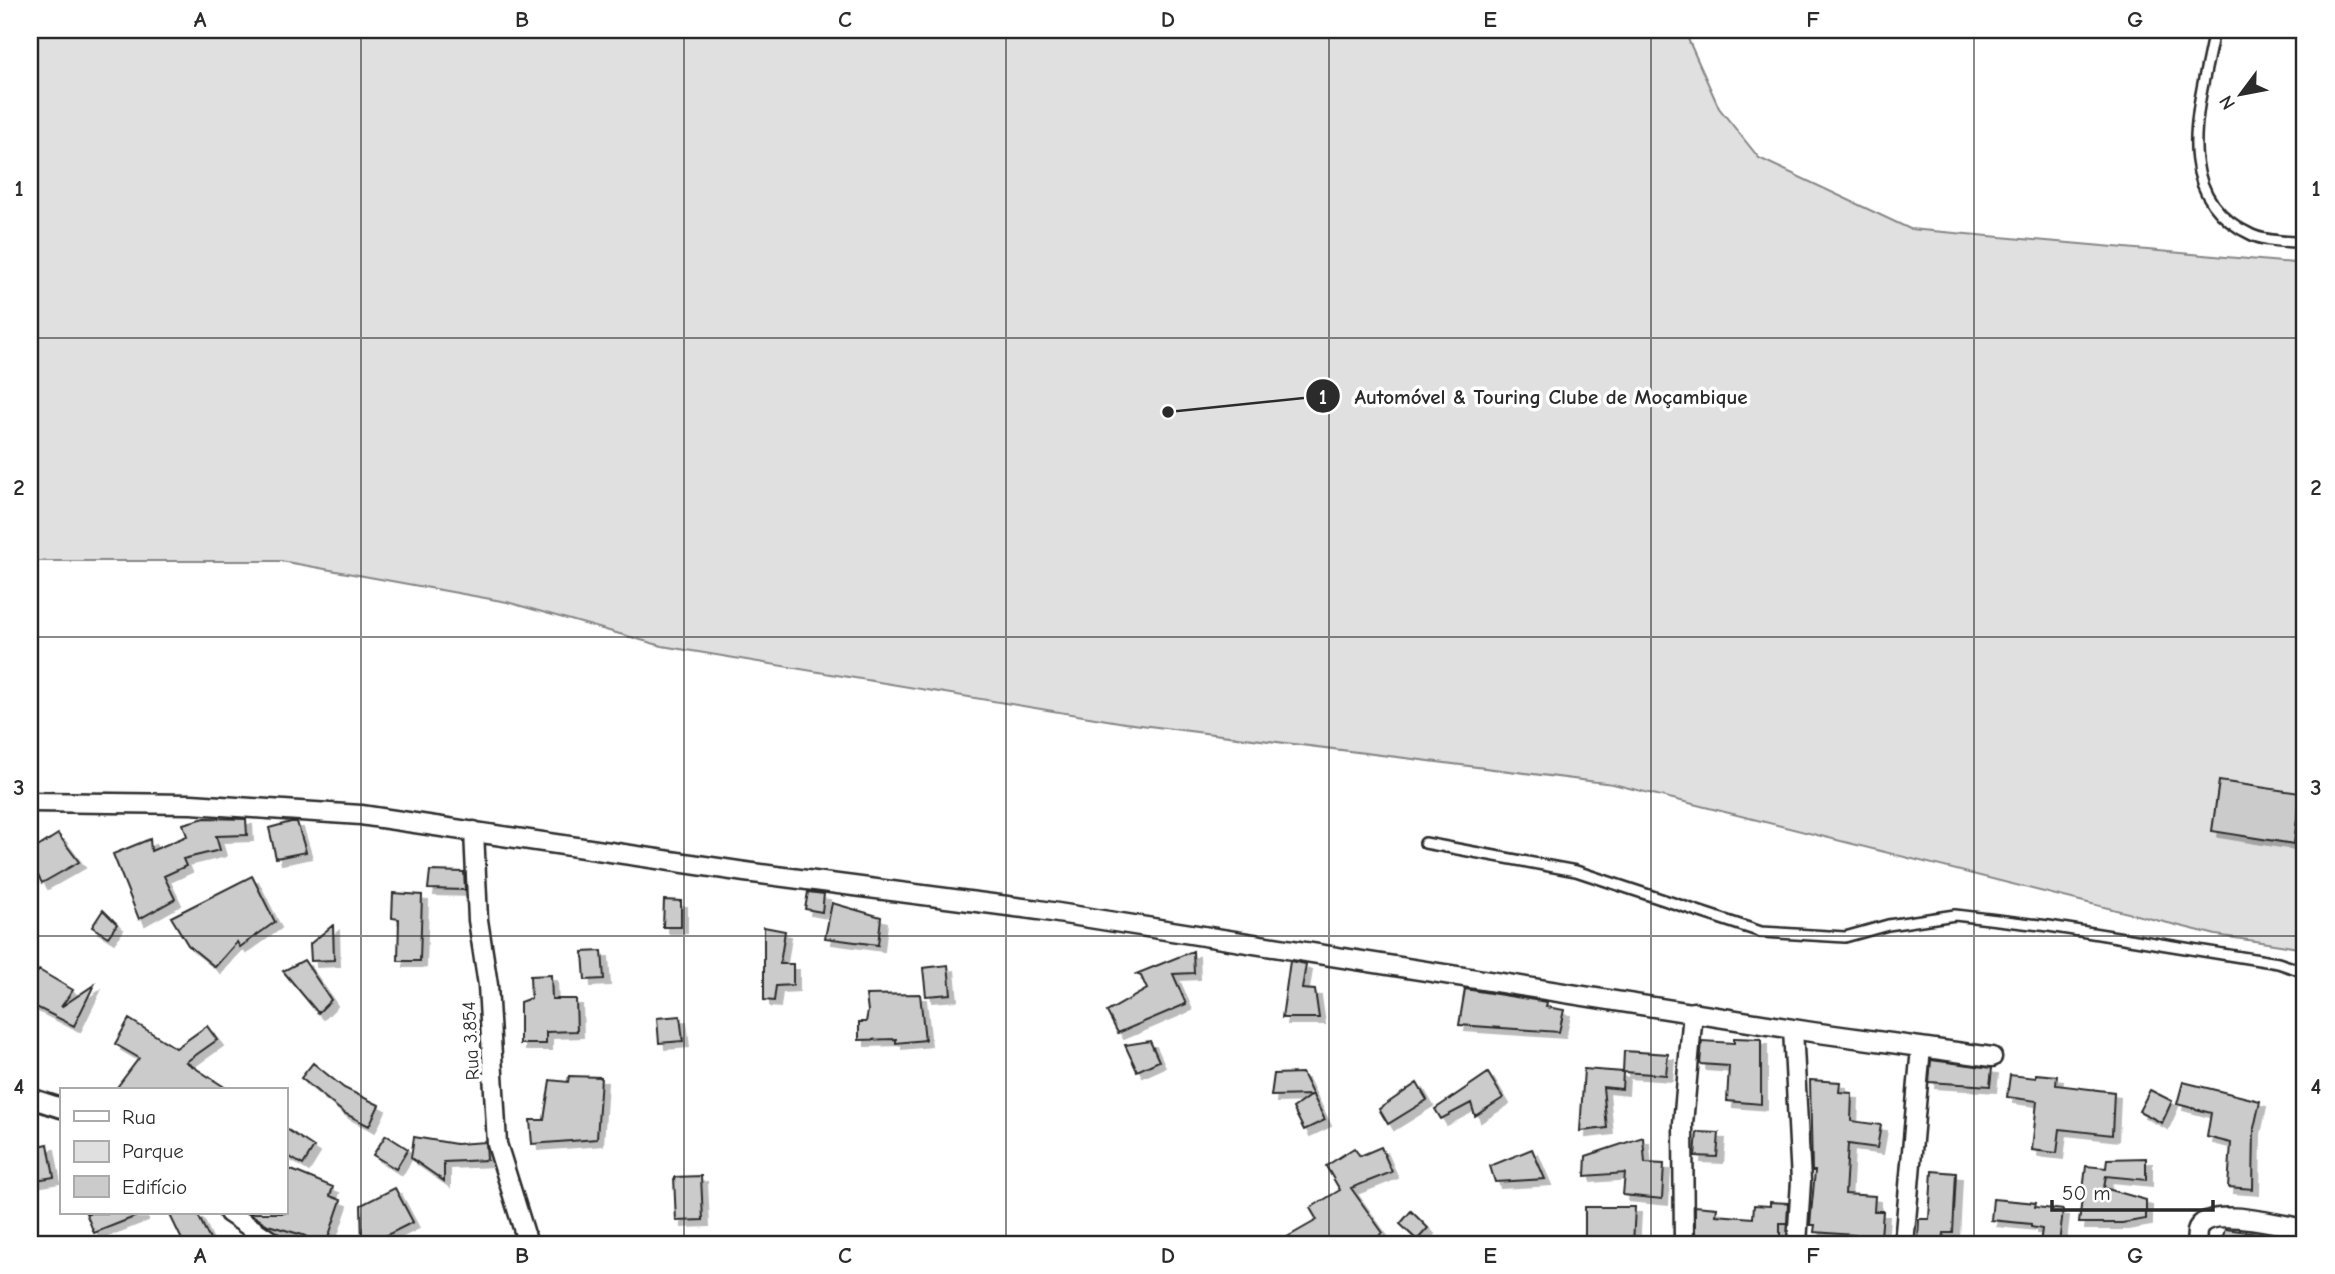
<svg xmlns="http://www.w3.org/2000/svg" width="2335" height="1274" viewBox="0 0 2335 1274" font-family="'Comic Neue',sans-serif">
<defs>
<filter id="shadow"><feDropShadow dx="6" dy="6" stdDeviation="0" flood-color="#0004"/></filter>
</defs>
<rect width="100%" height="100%" fill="#fff"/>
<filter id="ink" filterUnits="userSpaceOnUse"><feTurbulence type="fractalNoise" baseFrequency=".0143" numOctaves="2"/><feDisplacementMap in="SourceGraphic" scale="14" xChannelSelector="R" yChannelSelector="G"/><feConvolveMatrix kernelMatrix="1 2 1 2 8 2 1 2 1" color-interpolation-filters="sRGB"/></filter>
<g filter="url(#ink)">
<path fill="#e0e0e0" stroke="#868686" stroke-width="2" d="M30,30H1684L1719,108L1759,158L1910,229L2305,264V949L2216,935L1613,784L1125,723L662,646L507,602L281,561H30Z"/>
<path fill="#cbcbcb" stroke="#2b2b2b" stroke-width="2" filter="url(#shadow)" d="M2219,781L2300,793L2294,844L2212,831Z
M205,818L246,819L247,835L216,836L220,850L183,859L186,866L164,876L175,899L139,919L113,854L150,839L151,851L187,836L183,824Z
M291,822H297L306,852L276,858L269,828Z
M58,834L79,862L42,883L30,861V852Z
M430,871L464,872L465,890L428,889Z
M252,876L275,922L240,947L237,942L215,967L188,945L171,917Z
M808,892L824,894L822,912L805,909Z
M393,893L422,895L420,961H398L399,919L392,918Z
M664,900L681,901V927H663Z
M832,903L881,917L878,945L825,938Z
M103,910L117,924L108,937L92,927Z
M333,925L334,960L311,961L310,944Z
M764,927L785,931L780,964H793V985L776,986L774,1001L764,1000Z
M602,951L604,979L585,980L583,952Z
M1193,951L1194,973L1173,974L1186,1004L1118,1033L1107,1012L1147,989L1141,976L1136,974Z
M304,960L331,1000L318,1013L283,971Z
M1290,961L1306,964L1302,989L1315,990L1319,1018H1282Z
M948,965L951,994L926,996L923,968Z
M39,970L73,990L61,1007L94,985L74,1026L30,1004V983Z
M551,975L552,999H576L577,1031L546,1032V1044H520V1002L531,998L530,976Z
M1465,989L1547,1002L1546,1007L1564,1010L1559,1032L1459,1025Z
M920,994L925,1040L896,1043V1039L859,1040V1022H866L868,1011L866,995Z
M680,1016L683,1041L659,1043L657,1018Z
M129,1019L176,1048L207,1026L217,1040L186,1062L229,1090H115L139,1058L115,1044Z
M1734,1038L1761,1039V1104L1727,1101L1729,1066L1700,1064L1702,1041L1734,1043Z
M1150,1041L1159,1061L1137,1071L1125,1045Z
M1624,1051L1668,1054L1666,1075L1623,1072Z
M1931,1060L1992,1068L1990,1086L1929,1082Z
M313,1063L344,1088L379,1105L369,1126L344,1113L301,1078Z
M1584,1069L1623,1072L1622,1089L1603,1087L1607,1128L1580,1131Z
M1302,1073L1325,1120L1304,1130L1293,1108L1311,1095L1271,1096L1274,1074Z
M1488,1073L1503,1098L1475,1116L1471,1103L1441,1119L1435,1109Z
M2036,1074L2057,1076L2056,1085L2114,1092L2112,1135L2060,1129L2057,1153L2032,1150L2037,1101L2007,1097L2010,1075L2036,1078Z
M569,1076L601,1077L597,1139L532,1144L530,1120H544L550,1080L568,1082Z
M1810,1080L1840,1082L1839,1092L1852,1093L1851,1121L1881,1125L1877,1148L1848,1144L1845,1194L1875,1196L1874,1211H1883L1881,1237L1814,1232L1815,1225H1810L1815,1171H1812Z
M2183,1082L2260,1101L2254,1128L2253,1189L2228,1187L2231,1143L2207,1137L2211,1113L2177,1104Z
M1417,1083L1427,1100L1388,1124L1379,1109Z
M2150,1090L2172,1101L2162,1123L2139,1111Z
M285,1128L314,1147L303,1165L285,1154Z
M1697,1132L1719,1133L1717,1157L1695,1156Z
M386,1135L408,1149L396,1169L373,1155Z
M414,1137L456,1144L486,1142L487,1160L444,1162V1181L411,1158Z
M1643,1137L1645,1163L1664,1164L1662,1199L1623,1195L1625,1173L1585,1176L1586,1156Z
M48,1144L54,1177L30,1181V1148Z
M1381,1147L1392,1172L1351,1188L1383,1233L1368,1244H1275L1317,1220L1310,1208L1340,1190L1326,1166L1354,1148L1360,1156Z
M1532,1149L1545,1179L1495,1182L1490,1166Z
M2146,1158V1180L2106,1176L2104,1188L2146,1200V1219L2122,1223H2079L2086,1166L2106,1168L2107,1159Z
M289,1169L333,1187L330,1196L341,1200L326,1244L304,1241L306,1236L268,1225L249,1213H285V1179Z
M1932,1171L1956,1173L1953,1233H1944L1943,1242L1918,1241L1919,1219H1929Z
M701,1176L703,1220L676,1221L674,1177Z
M395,1188L413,1222L379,1239V1244H362L361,1205Z
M1993,1199L2036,1203L2035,1207L2063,1210L2059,1244H2040L2042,1229L2031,1227V1224L1991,1220Z
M1770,1202L1788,1203L1787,1223H1780V1244L1726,1239L1725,1244H1695V1206L1717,1208L1716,1215L1753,1218L1754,1205L1770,1206Z
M1585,1207H1635L1633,1244H1585Z
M1411,1211L1428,1228L1417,1240L1400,1224Z
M86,1213H142V1214L94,1233Z
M169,1213H197L212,1244H184Z
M2225,1229L2288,1237V1244H2221Z"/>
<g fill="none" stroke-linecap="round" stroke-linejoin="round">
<defs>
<path id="service" d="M2214,30C2201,101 2166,196 2252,235C2267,242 2289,241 2305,243
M1425,843L1576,871L1761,932L1845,937L1888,925L1955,915L2049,926L2278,963L2305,972"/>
<path id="minor" d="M30,802L191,804L361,815L745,872L1039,910L1812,1032L1992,1057
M474,831L478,920L488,985L497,1144L528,1244
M1793,1029L1801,1181L1797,1244
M30,1098L61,1108
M229,1213L275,1244
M1684,1244L1683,1124L1693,1012
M1904,1244L1921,1047
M2196,1244C2197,1239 2196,1232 2198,1228C2210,1205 2284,1226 2305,1229"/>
</defs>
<use href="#service" stroke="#2b2b2b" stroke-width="14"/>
<use href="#minor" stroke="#2b2b2b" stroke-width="23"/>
<use href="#service" stroke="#fff" stroke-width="9"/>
<use href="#minor" stroke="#fff" stroke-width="18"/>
</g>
</g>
<path fill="none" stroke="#2b2b2b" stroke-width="2" stroke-opacity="0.55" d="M361,30V1244M684,30V1244M1006,30V1244M1329,30V1244M1651,30V1244M1974,30V1244M30,338H2305M30,637H2305M30,936H2305"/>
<g text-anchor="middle" stroke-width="7" stroke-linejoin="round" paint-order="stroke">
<g font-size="19" fill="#2b2b2b" stroke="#fff">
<text transform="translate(470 1041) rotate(-93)" y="7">Rua 3.854</text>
</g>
</g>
<path fill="none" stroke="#2b2b2b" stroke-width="2.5" d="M1168 412L1323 396"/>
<g fill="#2b2b2b" stroke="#fff" stroke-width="2.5">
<circle cx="1168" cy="412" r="7"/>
<circle cx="1323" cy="396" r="18"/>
</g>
<g font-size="21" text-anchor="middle" font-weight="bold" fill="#fff">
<text x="1323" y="404">1</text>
</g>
<g font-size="21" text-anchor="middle" font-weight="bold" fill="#2b2b2b" stroke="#fff" stroke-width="7" stroke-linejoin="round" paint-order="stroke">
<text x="1551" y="404">Automóvel &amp; Touring Clube de Moçambique</text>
</g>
<rect width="2335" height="1274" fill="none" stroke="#fff" stroke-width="77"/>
<rect x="60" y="1088" width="228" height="126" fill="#ffffff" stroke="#aaaaaa" stroke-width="2"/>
<rect x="74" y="1111" width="35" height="10" fill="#ffffff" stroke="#aaaaaa" stroke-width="2"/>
<text x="122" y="1124" font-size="21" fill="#2b2b2b">Rua</text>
<rect x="74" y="1141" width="35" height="21" fill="#e0e0e0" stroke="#aaaaaa" stroke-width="2"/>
<text x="122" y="1158" font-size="21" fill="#2b2b2b">Parque</text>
<rect x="74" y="1176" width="35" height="21" fill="#cbcbcb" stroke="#aaaaaa" stroke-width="2"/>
<text x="122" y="1194" font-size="21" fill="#2b2b2b">Edifício</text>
<g transform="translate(2241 94) rotate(238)" stroke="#ffffff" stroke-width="5" paint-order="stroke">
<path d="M0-5L12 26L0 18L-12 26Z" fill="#2b2b2b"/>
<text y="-10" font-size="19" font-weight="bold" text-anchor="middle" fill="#2b2b2b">N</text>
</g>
<path d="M2052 1200v10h161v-10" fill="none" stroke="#2b2b2b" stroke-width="3.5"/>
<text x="2062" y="1200" font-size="21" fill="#2b2b2b" stroke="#ffffff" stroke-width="5" paint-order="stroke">50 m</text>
<rect x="38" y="38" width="2258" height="1198" fill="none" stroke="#2b2b2b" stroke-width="2.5"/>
<g font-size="23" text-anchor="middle" font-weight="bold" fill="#2b2b2b">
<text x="200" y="27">A</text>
<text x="522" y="27">B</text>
<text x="845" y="27">C</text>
<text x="1168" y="27">D</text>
<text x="1490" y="27">E</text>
<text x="1813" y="27">F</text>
<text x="2135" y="27">G</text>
<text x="19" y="196">1</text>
<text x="2316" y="196">1</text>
<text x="19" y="495">2</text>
<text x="2316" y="495">2</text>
<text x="19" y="795">3</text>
<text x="2316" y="795">3</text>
<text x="19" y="1094">4</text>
<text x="2316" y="1094">4</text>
<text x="200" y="1263">A</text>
<text x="522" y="1263">B</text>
<text x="845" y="1263">C</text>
<text x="1168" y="1263">D</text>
<text x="1490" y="1263">E</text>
<text x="1813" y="1263">F</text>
<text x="2135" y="1263">G</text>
</g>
</svg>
